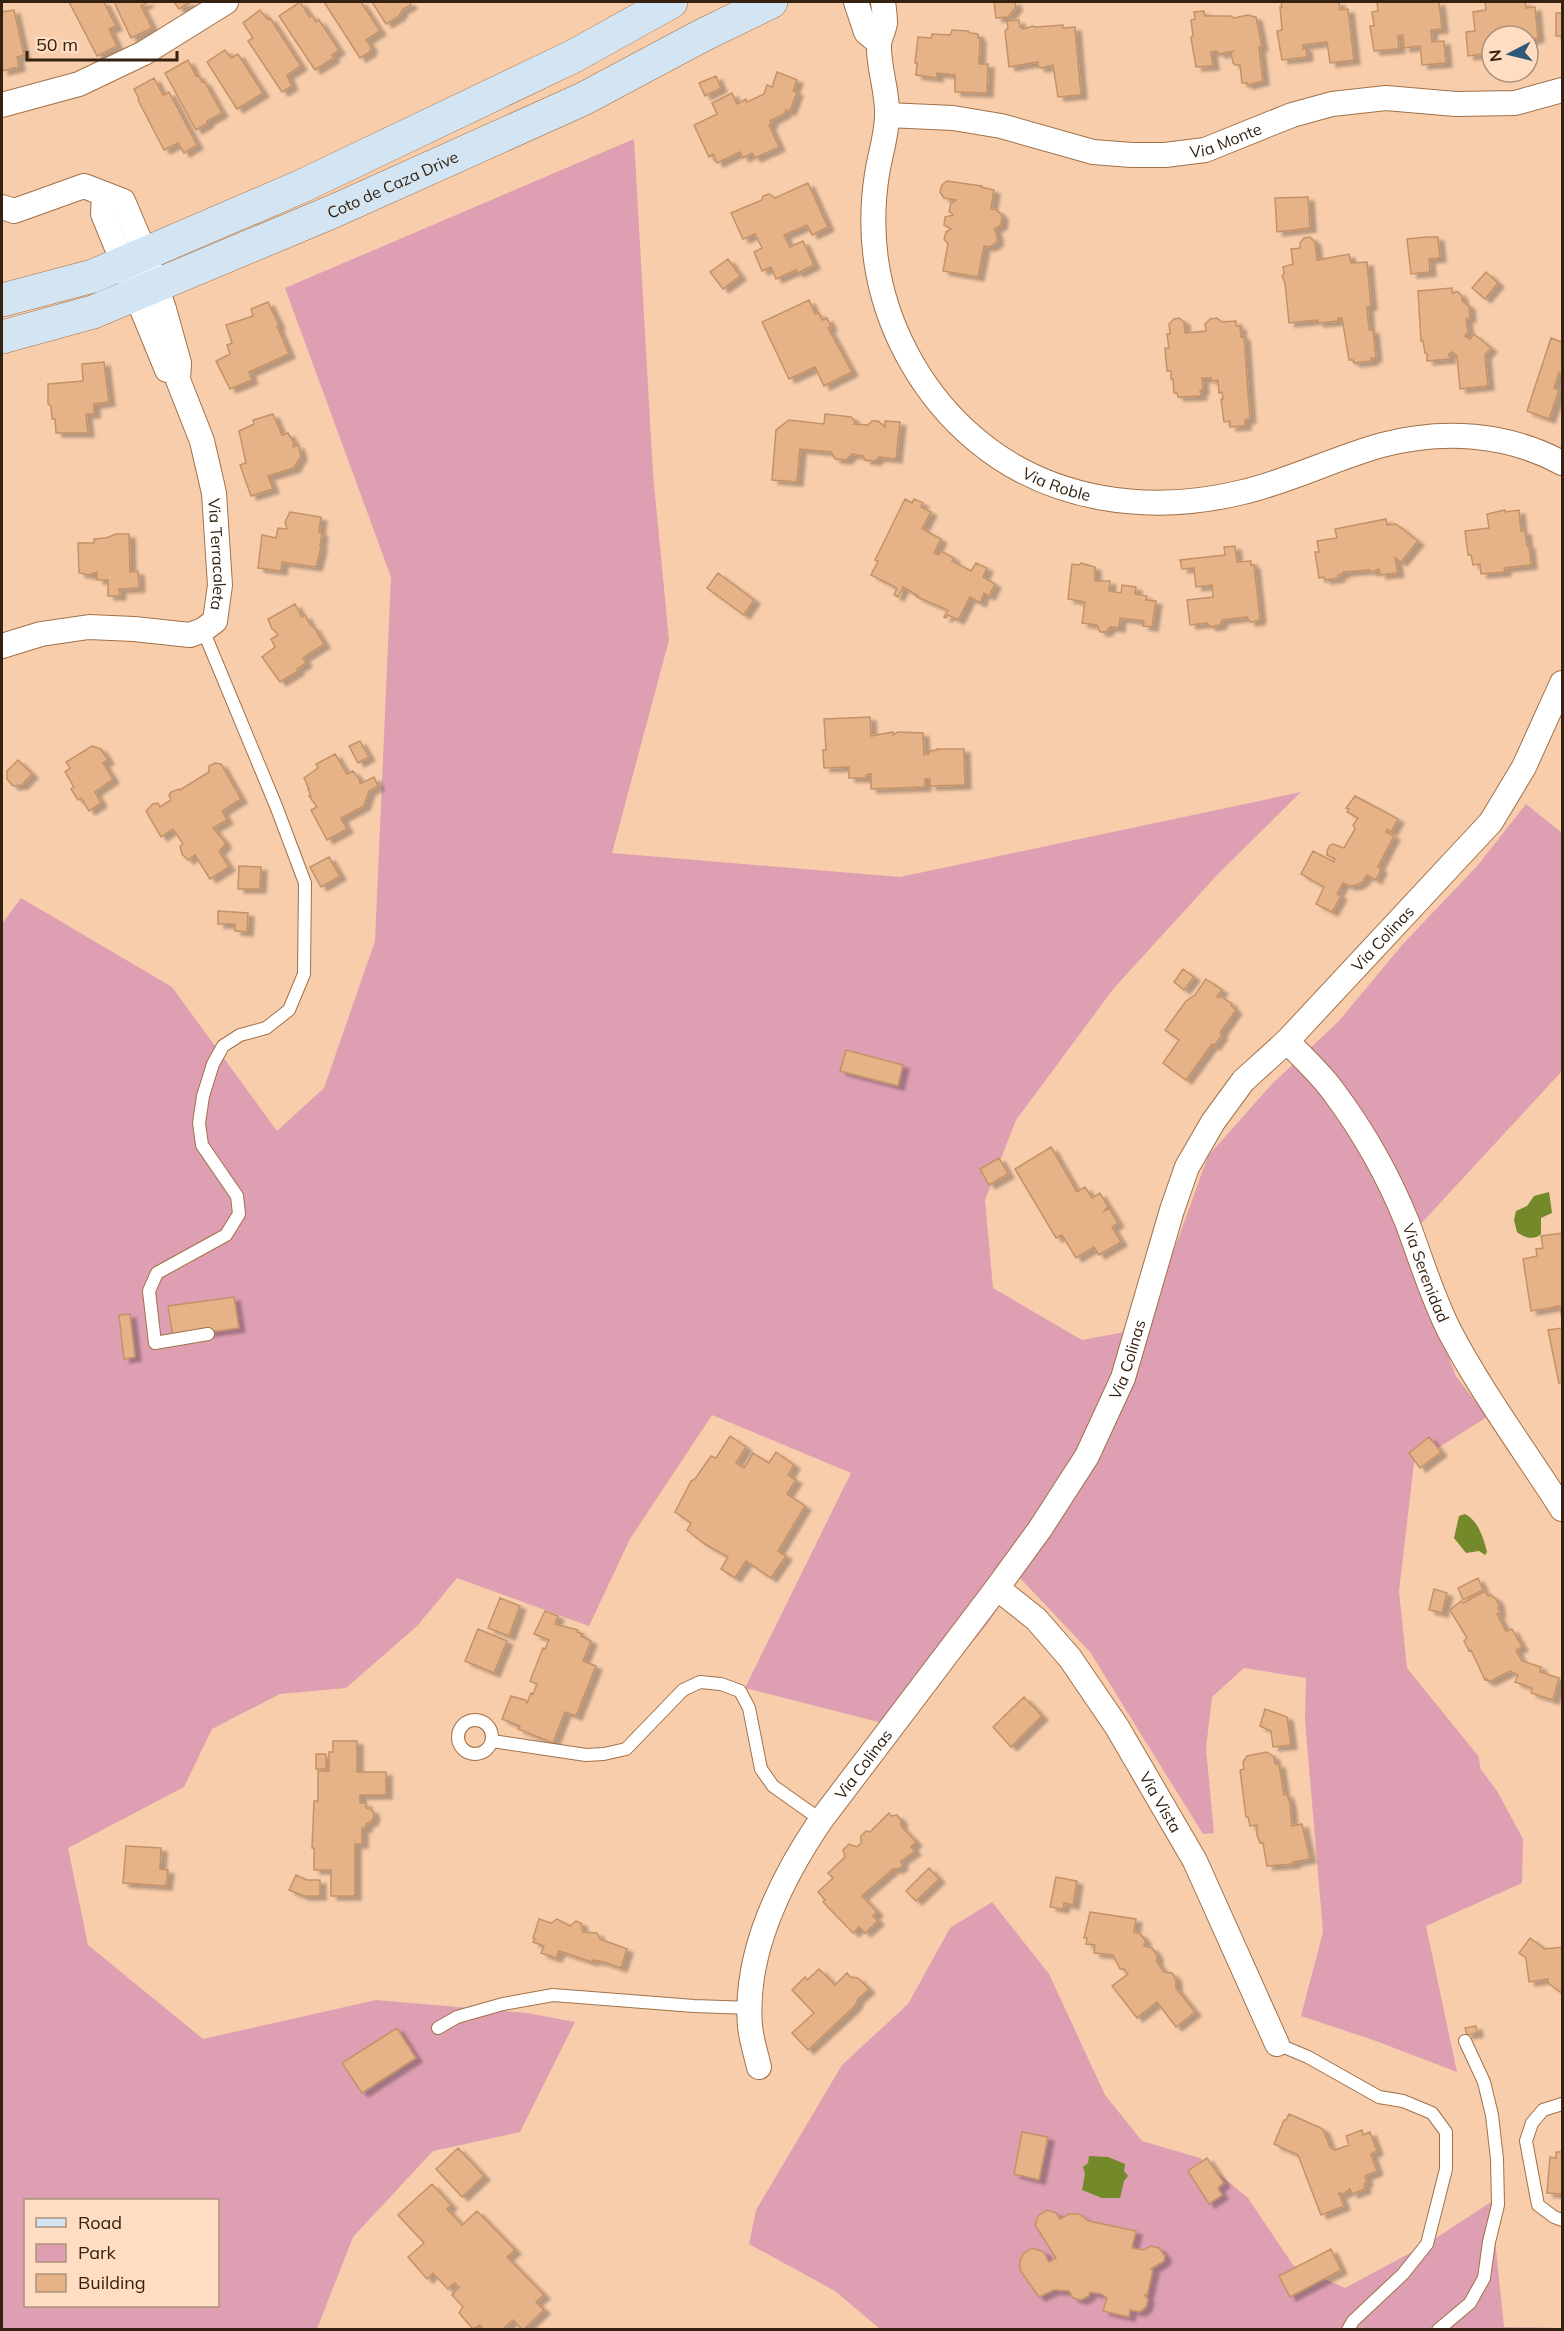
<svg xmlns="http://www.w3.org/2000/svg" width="1564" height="2331" viewBox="0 0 1564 2331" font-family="Mulish,sans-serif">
<defs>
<filter id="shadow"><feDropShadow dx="6" dy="4" stdDeviation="1.5" flood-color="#0004"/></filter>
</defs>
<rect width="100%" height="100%" fill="#f8cdab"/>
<path fill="#dd9fb1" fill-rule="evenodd" d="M634,139L653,474L669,640L612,853L900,877L1301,792L1219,873L1114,988L1016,1120L985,1200L993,1288L1082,1340L1141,1329L1177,1242L1208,1156L1272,1084L1338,1022L1403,944L1478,865L1526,804L1562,833V1071L1404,1242L1456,1376L1487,1417L1414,1463L1399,1591L1407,1668L1479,1757L1480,1768L1497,1791L1523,1839L1522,1883L1426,1926L1457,2072L1376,2041L1301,2016L1323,1932L1305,1720L1306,1678L1244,1668L1212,1697L1206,1749L1214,1833L1203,1834L1090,1652L1019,1577L988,1623L902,1728L745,1688L851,1473L712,1415L630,1539L589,1626L457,1578L417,1626L346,1688L280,1694L212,1729L184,1787L68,1848L88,1945L203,2039L376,2000L527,2013L575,2022L520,2132L433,2151L353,2237L317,2329L2,2330V924L21,898L172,987L277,1131L324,1088L375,941L391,577L285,288ZM26,2200H218V2306H26Z
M992,1902L1049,1974L1105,2095L1142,2141L1200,2158L1248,2198L1293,2265L1345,2288L1427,2244L1491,2202L1504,2327L1562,2328V2329H880L835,2291L749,2244L756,2210L842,2065L908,2004L950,1928Z"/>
<path fill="#748929" d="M1549,1192L1552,1213L1541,1218V1234C1534,1241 1523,1237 1517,1232L1514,1220L1516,1211L1527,1206L1534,1196Z
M1465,1514C1478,1520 1484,1539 1487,1552L1485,1555L1479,1551L1466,1553L1454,1538L1459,1516Z
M1089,2156L1108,2157L1125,2164L1124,2171L1128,2176L1124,2181L1120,2198H1102L1082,2190L1085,2174L1083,2167L1088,2163Z"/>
<path fill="#e6b287" stroke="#c49268" stroke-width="1.5" filter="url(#shadow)" d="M69,2H104L116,26L109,29L117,46L97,56Z
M114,2H148L141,6L152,28L131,38Z
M174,2H191L179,9Z
M300,2L310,17L312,15L316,22L319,20L339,50L332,55L334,58L315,70L279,16Z
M324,2H361L380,31L366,40L371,47L370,52L360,58Z
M372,2H409L411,5L403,9L399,16L386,24Z
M994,2H1015L1016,7L1008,17L996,18Z
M1281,2H1339L1340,10L1348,9L1354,60L1330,63L1327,42L1303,45V49L1306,48L1307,57L1282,60L1277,31L1282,30L1280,7H1282Z
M1377,2H1439L1442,29L1431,30L1432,42L1444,41L1446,63L1422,65L1420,46L1404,48L1403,35L1398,36L1399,49L1374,51L1370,26H1374L1372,12L1378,11Z
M1485,2H1525L1526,8L1535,7L1538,38L1528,41V36H1492V53L1468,56L1466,32L1475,31L1473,12L1486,10Z
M14,10L24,55L17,57L19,67L2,71V12Z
M260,10L268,20L270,18L301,66L287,75L292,86L282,92L248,41L253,38L243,23Z
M1204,11L1205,16H1231L1234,18L1248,15L1256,17L1262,47H1259L1263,81L1247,85V83H1242L1240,65H1235L1233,63L1231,53L1233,51L1220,54L1216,51L1211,52L1213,66L1196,67L1191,38L1193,35L1191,20L1195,19L1194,12Z
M1556,13H1562V36H1556Z
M1019,20L1020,27L1023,29L1033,26L1035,27L1063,25V28L1075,27L1081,95L1058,97L1053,65L1042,68L1038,67V62L1009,67L1005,31L1008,28L1007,21Z
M952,30L968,31L970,33L978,34V38H980L979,64H988L987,93L955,92V75L937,73V78L916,75L917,63H915L918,37L931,38L932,34L950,35Z
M225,50L231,58L238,54L263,93L237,109L207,62Z
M188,60L196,76L198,75L202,82L204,81L222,113L207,121L208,123L196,130L165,73Z
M777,72L797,80L793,91L797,92L790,111L786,110L784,114L770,121L772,123L769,125L779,147L755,158L752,153L743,158L740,152L717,163L713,154L709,157L694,125L717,114L712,103L732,93L737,104L746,99L747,102L764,94L767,85L772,87Z
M716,76L721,88L705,96L699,83Z
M154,78L163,95L169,92L197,145L184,153L178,143L164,150L138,100L139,99L134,89Z
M947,181L982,186L981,187L994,190L991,209L997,210L1002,216L1001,225L994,229L997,235V242L990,247L984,246L978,277L943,271L948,244L944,239L946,232L951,229L944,225L945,217L953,215L949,211L951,203L956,200L944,198L940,192L942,185Z
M808,183L828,227L812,235L807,225L784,235L790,247L803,241L814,265L798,273L796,270L776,279L771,267L762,271L754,252L762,248L755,234L743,239L731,213L762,200L763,196L769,194L775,198Z
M1308,197L1310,228L1277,232L1275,198Z
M1310,237L1315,242L1317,260L1349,254L1351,263L1367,262L1371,306L1367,307L1369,330H1373L1376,358H1371L1372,361L1354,363L1353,360H1349L1342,318H1338V321L1318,323V320L1289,323L1285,283L1282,276L1284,274L1283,267L1293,264L1291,249L1300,248V243L1304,238Z
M1427,237H1438L1440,258L1429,259L1430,272L1411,274L1407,239Z
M728,259L740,276L723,289L710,272Z
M1486,272L1498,283L1485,299L1472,288Z
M1452,288V293L1458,292L1462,296V301L1469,306L1470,318L1466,319L1468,332L1465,336L1470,339L1474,334L1491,348L1485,355L1488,386L1460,389L1457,356L1452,352L1449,354L1450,359L1427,361V354L1425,353L1423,341H1421L1418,291Z
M809,300L815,314L819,313L822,320L827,318L831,327L828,328L852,372L824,386L815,367L789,379L762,322Z
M268,302L279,325L277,326L289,354L249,372L252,380L230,389L216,361L230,354L227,345L232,343L226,325L253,316L251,309Z
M1179,318L1184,322L1185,333L1206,331L1205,324L1210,319L1217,318L1222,322L1236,321V326H1240L1241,337L1244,336L1250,419L1245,420V426L1230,427V421L1224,422L1221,399H1223L1222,392L1219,393L1218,380L1211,381V378H1202L1203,390L1200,391L1201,396L1178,397L1177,393H1174L1173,379H1171V371H1167L1165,348H1169L1167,334H1170L1169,324L1174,319Z
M1551,338L1562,342V376L1559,373L1554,388L1559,390L1549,419L1527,411Z
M104,362L109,402L94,404V414H86L88,433H56L55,419H52L51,406L48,404V384L83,381L82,364Z
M273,414L282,435L288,433L294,443L293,447L298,445L301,456L294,468L268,476L273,489L251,496L240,465L246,463L239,431L254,424L253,420Z
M825,414L851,417L855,421L854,424L868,425L872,421H878L885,427V421L900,422L896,459L879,457L875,461L865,460L863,456L852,454L846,460L835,459L831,452L800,449L797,482L772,480L776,430L789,420L824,424Z
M905,499L912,503L914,499L923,503L921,507L931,512L922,529L941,539L934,553L939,555L941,551L954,558L952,561L971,571L976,563L987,568L983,577L995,584L989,596L984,593L980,603L970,597L958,620L948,615L946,618L944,617L948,610L917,597L918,596L903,587L898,597L894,595L897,588L871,575L878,561L875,560Z
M1505,510V512L1519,510L1521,531H1525L1527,546L1529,545L1531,565L1504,568L1505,572L1481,574L1480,564L1473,565L1471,555H1468L1465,531L1489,528L1487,514Z
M290,512L321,517L319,532L322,533L320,546L321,548L316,567L282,562L281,571L258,568L262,535L276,538L278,528L287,529L285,522Z
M1386,519L1387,525L1396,524L1418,541L1401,562L1395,558L1398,573L1380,575L1379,569L1372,572L1369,570L1343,572V574L1338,575L1339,578L1325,580L1324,577L1319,578L1315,552H1319L1317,541L1337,538L1335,529Z
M116,534H129L130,572L138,571L139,588L119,589L120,596H108V580H97V572L89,575L79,573L78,543H94V539L106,538Z
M1235,546L1237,562L1251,561V565H1254L1260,618L1258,621L1250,622L1247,617L1222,620L1220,625L1211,627L1207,623L1190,625L1187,600L1213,597L1212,585L1196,587L1194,568L1182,569L1180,560L1225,555L1224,547Z
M1081,563L1095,567V581H1110L1109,591L1121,593L1122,585L1136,587L1135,594L1147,596L1146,600L1156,601L1152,627L1143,626L1144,621L1120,618L1119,628L1110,627L1106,632H1100L1097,625L1082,623L1085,602L1068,599L1072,564L1079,565Z
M718,573L754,600L744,615L707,588Z
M295,604L302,617L305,615L311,626L314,627L324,644L303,658L306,663L297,669L298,671L280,682L262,657L275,647L271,639L278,635L274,630L272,629L268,619Z
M870,717L871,736L893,732V735L898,732L923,733L924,755L929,754V751L937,750V749H964L965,785L930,786V779H925V787L871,789V774L866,775V778H849V767L824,768L823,750H826L824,719Z
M360,741L369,757L358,763L349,746Z
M92,746L101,749L108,760L103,763L113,779L95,792L101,803L89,811L81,798L78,800L71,789L74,787L65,772L70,768L66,762Z
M335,754L347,774L353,771L360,780V784L374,777L378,786L369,791L364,806L341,818L347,829L327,840L311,810L317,807L309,796H311L308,789H309L304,778L318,768L316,764Z
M18,760L32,774L22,785L13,786L7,779V771Z
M215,763L221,764L241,799L222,811L227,820L213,828L224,841L225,845L219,851L229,867L210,879L195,855L188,860L182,854L180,846L183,844L173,829L161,837L146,811L153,804L158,803L160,807L171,800L169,795L171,792L179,789L180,790L209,772V766Z
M1355,796L1398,819L1391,832L1387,829L1386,832L1394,836L1378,867L1381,869L1376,880L1367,875L1363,881L1357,885L1350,886L1343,883L1337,894L1341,896L1332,912L1316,904L1324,887L1301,874L1313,851L1334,862L1335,859L1327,855V851L1330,845L1333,844L1344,848L1355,829L1353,825L1358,818L1347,812L1349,809L1346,808Z
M329,857L340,876L321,887L310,867Z
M239,866L261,867L260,889H238Z
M218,911L248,913L247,932L235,931V924H218Z
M1183,969L1194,977L1184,990L1174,982Z
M1206,979L1222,990L1217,996L1219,998L1220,996L1232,1004L1231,1006L1236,1010L1220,1033L1222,1035L1214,1046L1212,1044L1186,1080L1163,1063L1179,1040L1165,1030L1186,1001L1195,995Z
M846,1050L903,1065L898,1086L840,1071Z
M1051,1147L1077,1192L1085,1187L1092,1198L1100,1193L1108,1207L1103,1212L1109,1208L1118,1223L1112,1227L1121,1242L1099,1255L1094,1247L1076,1258L1062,1235L1056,1238L1015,1169Z
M999,1158L1008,1174L989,1185L980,1169Z
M1562,1233V1319L1560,1306L1531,1311L1523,1259L1537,1256L1536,1249L1543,1248L1541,1236Z
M234,1297L239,1328L173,1337L168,1306Z
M130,1314L135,1357L124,1359L119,1315Z
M1562,1328V1382L1559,1383L1548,1330Z
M730,1436L746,1447L736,1463L744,1468L753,1453L769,1463L776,1452L794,1465L788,1475L796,1480L787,1494L805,1506L778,1551L786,1556L771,1578L746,1561L735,1578L721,1569L728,1557L705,1544L687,1530L691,1523L675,1512L691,1481L695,1479L711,1456L716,1458Z
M1429,1437L1441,1452L1420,1468L1409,1453Z
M1478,1578L1483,1590L1463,1600L1458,1588Z
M1434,1589L1447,1593L1442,1613L1429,1610Z
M1485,1591L1488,1596L1491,1595L1496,1599L1499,1605L1498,1608L1500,1613L1497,1614L1506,1631L1512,1629L1522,1647L1516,1650L1522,1661L1541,1667L1540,1672L1559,1678L1553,1700L1531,1693L1532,1688L1515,1682L1518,1675L1510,1671L1489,1682L1487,1679L1485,1680L1471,1650L1469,1651L1464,1641L1467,1638L1450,1610L1461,1601L1463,1603Z
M500,1598L520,1606L509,1636L488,1628Z
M545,1611L558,1616L555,1624L578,1630L577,1632L582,1634L581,1636L591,1641L583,1661L596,1666L576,1716L565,1712L553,1743L518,1729L520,1726L502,1719L511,1696L525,1700L527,1703L531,1693L533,1694L537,1684L530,1681L543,1648L545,1649L549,1640L534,1634Z
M478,1629L507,1641L494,1673L465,1661Z
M1024,1697L1042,1716L1011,1747L993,1727Z
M1265,1709L1287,1717L1291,1745L1273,1747L1271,1731L1260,1726Z
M333,1741H357V1772H386V1795H360V1803H366V1808L372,1810L374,1815L372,1821L366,1824V1828H362V1844H355V1896H331V1870H314V1848H312L314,1801H318V1771H329V1752H333Z
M1267,1752L1274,1757L1275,1764H1279L1284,1795L1287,1794L1290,1803L1292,1826L1302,1824L1310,1859L1293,1862L1294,1864L1267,1866L1263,1843H1260L1257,1835V1825L1250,1826L1248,1817H1246L1240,1770L1244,1769L1243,1762L1247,1756Z
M316,1754H326V1769H316Z
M889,1813L891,1816L897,1815L901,1820V1826L916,1842L911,1847L915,1851L901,1861L902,1866L898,1869H893L862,1896L877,1912L873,1916L878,1921L865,1933L859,1927L853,1933L823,1902L825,1900L818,1892L833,1878L828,1873L845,1857L843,1850L849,1844L857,1847L861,1843V1836L866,1831L870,1832Z
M126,1846L161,1848L160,1869L168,1870L166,1886L123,1883Z
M929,1868L939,1879L916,1901L906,1891Z
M296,1875L307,1880H320V1896H304L289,1890Z
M1056,1877L1077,1881L1073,1905L1064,1903L1063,1909L1050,1907Z
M1090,1912L1136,1919L1134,1932L1140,1934L1145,1940L1144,1946L1152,1948L1157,1955V1962L1164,1972L1172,1973L1176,1979V1988L1195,2012L1176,2027L1157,2002L1137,2018L1112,1986L1128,1974L1124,1969H1120L1113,1955L1094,1953L1095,1945L1086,1944L1087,1938H1084Z
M539,1919L551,1923L557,1919L570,1926L576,1921L581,1923L583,1932L597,1933L600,1939L627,1949L621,1968L604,1962L593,1960L592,1962L559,1951L556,1958L541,1953L544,1946L533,1942L535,1939L533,1938Z
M1530,1938L1545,1949L1562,1947V1993L1548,1983V1979L1529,1982L1526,1958L1519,1953Z
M819,1969L835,1985L847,1973L850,1977L858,1978L869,1989L858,1999L855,2006L808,2050L792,2033L814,2013L792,1990L805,1977L807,1980Z
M1476,2026L1477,2033L1467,2035L1465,2028Z
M397,2028L416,2058L362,2093L342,2063Z
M1289,2114L1323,2129L1330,2147L1335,2150L1349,2145L1346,2136L1362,2130L1363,2135L1370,2132L1377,2151L1371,2154L1377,2171L1365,2176L1367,2182L1364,2184L1365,2189L1352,2194L1350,2189L1343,2194L1339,2193L1344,2206L1321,2215L1298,2155L1274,2144L1284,2120H1286Z
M1022,2132L1048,2137L1039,2180L1014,2174Z
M458,2148L484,2176L462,2197L436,2169Z
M1556,2152H1562V2194L1547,2193L1550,2157L1556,2158Z
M1207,2158L1224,2183L1218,2188L1222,2195L1209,2204L1188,2171Z
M432,2184L451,2205L447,2209L462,2225L477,2211L515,2250L507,2257L544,2295L536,2302L544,2310L523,2330L513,2320L502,2330H484L480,2325L473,2329L459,2313L463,2307L452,2295L459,2287L454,2283L448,2289L433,2273L427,2279L408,2257L424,2243L398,2215Z
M1047,2210L1056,2213L1060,2219L1069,2214H1079L1089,2221L1136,2231L1132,2248L1144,2250L1151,2246L1159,2248L1165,2256L1164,2261L1151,2269L1153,2270L1147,2296L1145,2295L1148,2300L1146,2307L1140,2312L1130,2310L1129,2317L1103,2311L1107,2298L1101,2294L1090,2292L1089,2296L1081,2300L1073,2298L1069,2291L1054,2290L1039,2297L1020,2270V2261L1023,2254L1032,2248L1044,2252L1049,2262L1056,2258L1035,2225L1038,2216Z
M1331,2249L1341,2270L1290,2297L1279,2276Z"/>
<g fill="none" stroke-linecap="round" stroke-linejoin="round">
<defs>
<path id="service" d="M203,630L276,806L305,883L304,974L289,1010L266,1028L240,1035L223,1046L213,1064L203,1096L199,1123L202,1145L237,1196L239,1214L226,1235L157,1273L149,1291L155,1343L208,1334
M458 1737a17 17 0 1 1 34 0a17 17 0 1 1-34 0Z
M492,1741L586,1755L604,1754L626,1749L683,1690L700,1682L721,1684L740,1691L749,1708L761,1769L773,1786L821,1820
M438,2028L457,2017L503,2004L553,1995L694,2006L751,2008
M1277,2044L1308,2057L1379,2097L1403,2101L1432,2113L1446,2132V2169L1427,2244L1403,2274L1353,2321L1348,2330
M1562,2104L1543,2110L1532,2123L1526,2141L1538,2205L1554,2217L1562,2220
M1438,2330L1470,2303L1484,2278L1489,2242L1498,2205L1497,2159L1492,2115L1484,2082L1465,2041"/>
<g id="minor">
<path d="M856,2L866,32L879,43"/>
<path id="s1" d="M883,2C884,9 885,16 885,23C884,30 880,37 879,44C878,68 888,91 887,115C887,134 880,155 877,174C872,206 872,240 878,272C890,336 925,397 975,439C1049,502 1150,515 1243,492C1290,481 1335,458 1382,445C1443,429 1507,433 1562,463"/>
<path d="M2,105L79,84L144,53L226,2"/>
<path id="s2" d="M887,115L953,118L1001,126L1093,152L1132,155H1165L1205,150L1292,115L1332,104L1386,98L1456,104L1515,103L1562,90"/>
<path d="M104,194L103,214L167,370"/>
<path id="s3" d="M2,207L14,211L84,186L123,201L145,253L164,309L179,363L178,380L202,441L214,493L220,585L215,621L203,630L190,635L134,629L89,627L41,634L2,646"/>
<path id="s4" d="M1287,1041C1302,1057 1320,1073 1333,1091C1363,1131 1388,1175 1407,1222C1421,1259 1432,1297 1450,1332C1482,1393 1525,1451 1562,1509"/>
<path id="s5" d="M997,1588L1036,1619L1070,1658L1117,1727L1195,1861L1277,2044"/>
<path id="s6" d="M759,2067C756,2054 751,2039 750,2026C744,1953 781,1879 821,1820L997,1588L1040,1529L1087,1456L1123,1378L1172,1210L1187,1167L1213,1122L1243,1081L1287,1041L1491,822L1524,767L1562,683"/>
</g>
<g id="secondary">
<path d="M2,300L93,276L302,186L574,56L671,2"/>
<path id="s7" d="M2,337L93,312L334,211L583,99L703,35L771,2"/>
</g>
</defs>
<use href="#service" stroke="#a17148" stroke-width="14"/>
<use href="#minor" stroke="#a17148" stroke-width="26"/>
<use href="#secondary" stroke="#a17148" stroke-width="34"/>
<use href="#service" stroke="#fff" stroke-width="12"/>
<use href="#minor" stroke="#fff" stroke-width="24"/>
<use href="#secondary" stroke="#d3e5f2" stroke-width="33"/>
</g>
<g text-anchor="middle" stroke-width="4.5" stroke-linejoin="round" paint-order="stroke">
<g font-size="16" fill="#34210f" stroke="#feddc3">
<text dy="6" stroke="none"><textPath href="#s2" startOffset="345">Via Monte</textPath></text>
<text dy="6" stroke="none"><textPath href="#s7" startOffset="420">Coto de Caza Drive</textPath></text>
<text dy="6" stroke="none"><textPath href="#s1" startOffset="564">Via Roble</textPath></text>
<text dy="6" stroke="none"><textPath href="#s3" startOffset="498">Via Terracaleta</textPath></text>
<text dy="6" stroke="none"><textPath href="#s6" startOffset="1324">Via Colinas</textPath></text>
<text dy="6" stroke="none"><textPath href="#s4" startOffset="273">Via Serenidad</textPath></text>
<text dy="6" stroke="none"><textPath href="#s6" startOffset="820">Via Colinas</textPath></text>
<text dy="6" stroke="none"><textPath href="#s6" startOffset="334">Via Colinas</textPath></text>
<text dy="6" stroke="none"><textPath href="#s5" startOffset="272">Via Vista</textPath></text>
</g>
</g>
<rect width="1564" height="2331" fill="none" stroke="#34210f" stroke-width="6"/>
<rect x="24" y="2199" width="195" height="108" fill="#feddc3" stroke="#ad927b" stroke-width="1.5"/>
<rect x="36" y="2218" width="30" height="9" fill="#d3e5f2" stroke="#ad927b" stroke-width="1.5"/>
<text x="78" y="2229" font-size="18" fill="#34210f">Road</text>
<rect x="36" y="2244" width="30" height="18" fill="#dd9fb1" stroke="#ad927b" stroke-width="1.5"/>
<text x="78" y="2259" font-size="18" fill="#34210f">Park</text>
<rect x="36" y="2274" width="30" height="18" fill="#e6b287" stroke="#ad927b" stroke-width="1.5"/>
<text x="78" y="2289" font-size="18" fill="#34210f">Building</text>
<g transform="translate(1510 54) rotate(263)"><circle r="28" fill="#feddc3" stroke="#ad927b" stroke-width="1.5"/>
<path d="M0-4.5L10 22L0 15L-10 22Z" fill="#2e5b7b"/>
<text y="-9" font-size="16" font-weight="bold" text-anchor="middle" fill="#34210f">N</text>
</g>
<path d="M27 51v9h150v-9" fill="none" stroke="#34210f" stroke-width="3"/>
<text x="36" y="51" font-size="18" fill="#34210f" stroke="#feddc3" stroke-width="4.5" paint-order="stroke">50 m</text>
</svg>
